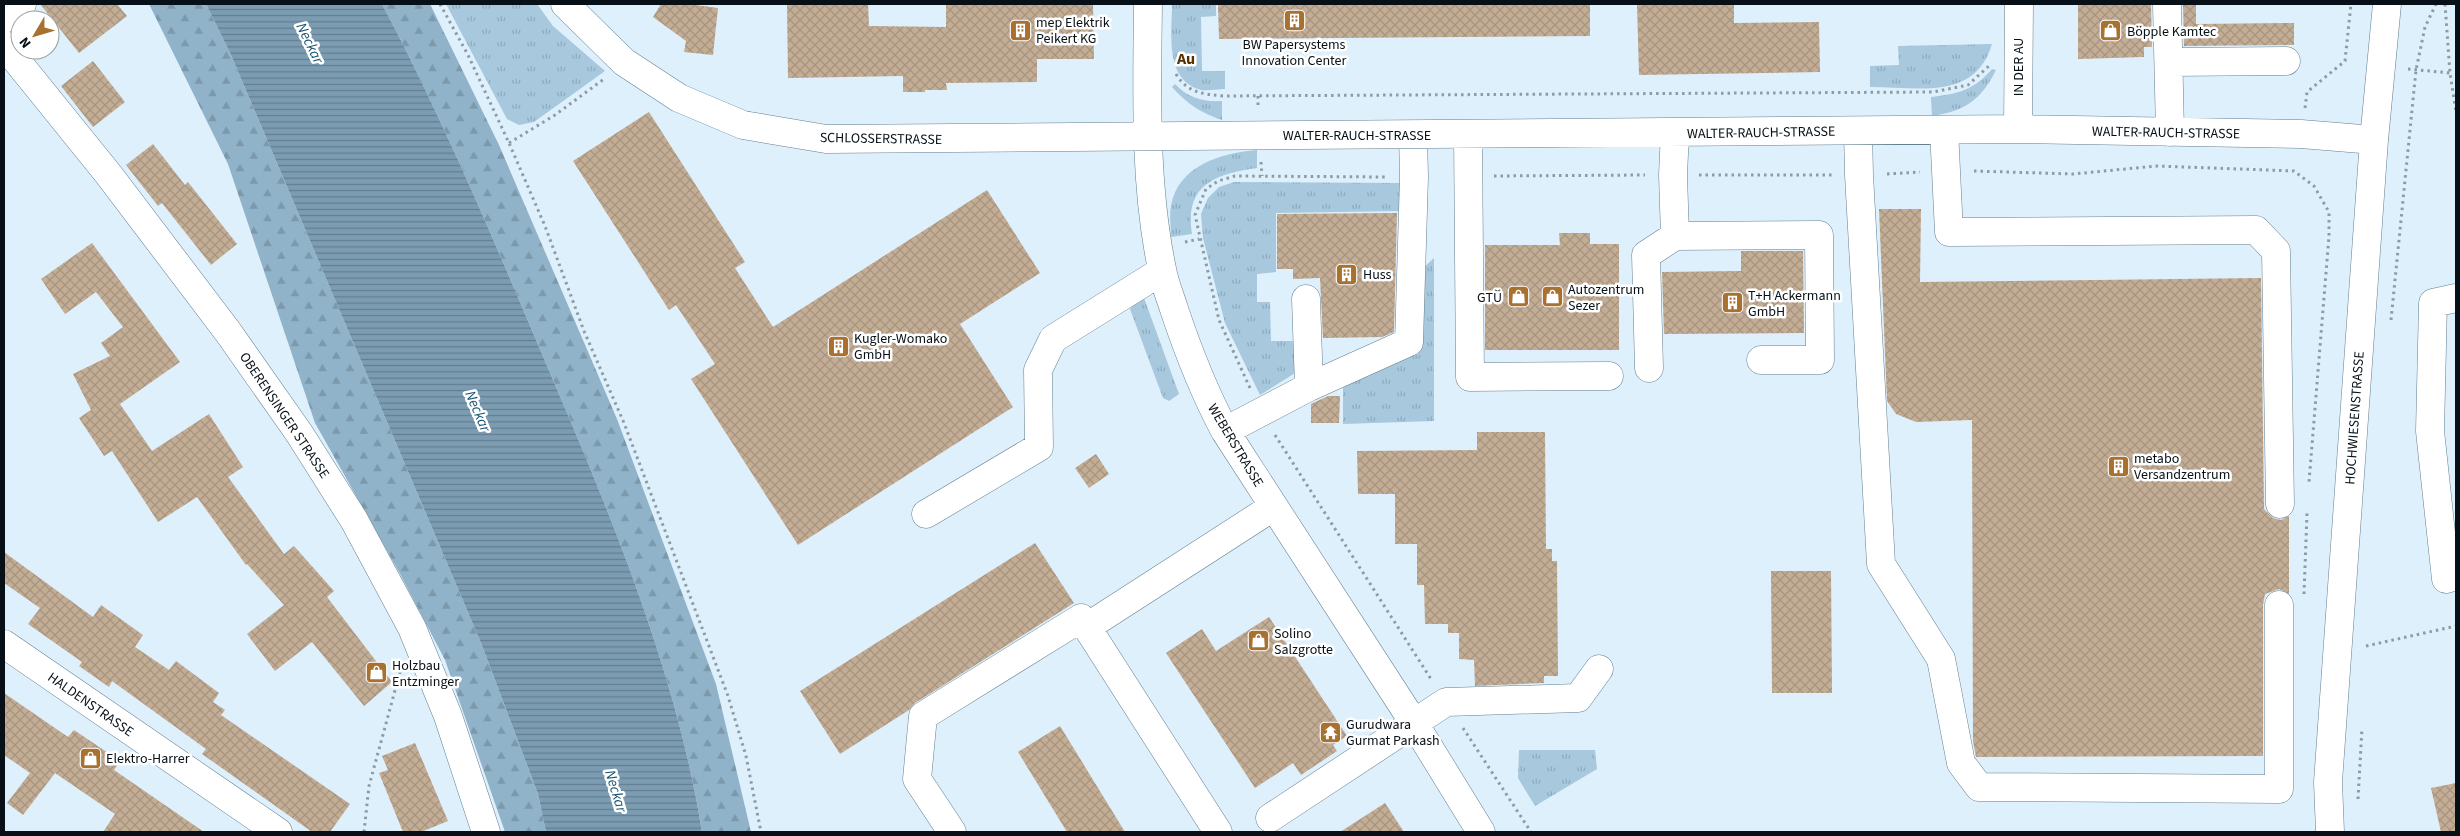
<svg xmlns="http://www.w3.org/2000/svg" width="2460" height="836" viewBox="0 0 2460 836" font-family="'Source Sans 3',sans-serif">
<defs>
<pattern id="grass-tufts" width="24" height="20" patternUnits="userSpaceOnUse" patternTransform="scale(1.25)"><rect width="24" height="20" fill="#a7c8dd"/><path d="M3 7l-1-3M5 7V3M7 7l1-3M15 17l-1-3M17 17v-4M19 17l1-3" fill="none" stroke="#8eabbd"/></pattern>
<pattern id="forest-firs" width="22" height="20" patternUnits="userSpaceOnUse" patternTransform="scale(1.25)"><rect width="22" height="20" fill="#91b3c9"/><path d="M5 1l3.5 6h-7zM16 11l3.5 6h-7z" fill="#7c99ac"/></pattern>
<pattern id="water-rules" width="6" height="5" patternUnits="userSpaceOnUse" patternTransform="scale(1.25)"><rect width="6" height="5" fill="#7b9cb2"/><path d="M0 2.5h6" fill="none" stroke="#637e90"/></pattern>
<pattern id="building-cross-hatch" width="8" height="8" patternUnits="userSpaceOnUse" patternTransform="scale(1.25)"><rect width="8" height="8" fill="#c4ad95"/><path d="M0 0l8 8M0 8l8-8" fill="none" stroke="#a79480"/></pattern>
</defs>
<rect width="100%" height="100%" fill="#def0fc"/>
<path fill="url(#grass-tufts)" d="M446,4H537L553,26L605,71L534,122L519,125L507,119Z
M1172,4H1216V16L1201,17L1202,71H1225V89C1218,89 1208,91 1201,90C1164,80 1172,33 1172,4Z
M1992,44C1975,101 1919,87 1870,87V66L1899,65L1898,46Z
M1992,69L1996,70C1981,100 1965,111 1932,116L1931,97C1958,94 1974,90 1992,69Z
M1175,84C1188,98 1203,102 1222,101V120C1201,113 1187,104 1172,87Z
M1257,150V168C1216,174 1184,184 1192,234L1171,237C1171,227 1169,216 1171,206C1178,165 1222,153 1257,150Z
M1234,182L1401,183V211L1276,213V272L1257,274V302H1270L1271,341H1294L1295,373L1260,395L1225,323L1203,238L1201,214L1208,198L1219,187Z
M1434,258V421L1343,424V384L1418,354V273Z
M1144,298L1179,394L1169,401L1163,398L1130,309L1134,303Z
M1519,750H1595L1597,769L1535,806L1518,778Z"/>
<path fill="url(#forest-firs)" d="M149,4H206L231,55L481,643L538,794L546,832H505L445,660L399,572L315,423L228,164Z
M382,4H430L499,145L617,419L716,684L751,832H702C676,668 607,506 542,354C492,236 442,117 382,4Z"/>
<path fill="url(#water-rules)" d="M206,4H382C442,117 492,236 542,354C607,506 676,668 702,832H546L538,794L481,643L231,55Z"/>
<path fill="url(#building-cross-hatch)" d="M40,4H117L127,16L79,53Z
M661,4H688L718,8L713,55L684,52L686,41L653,17Z
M787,4H868L869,26L946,27V4H1093L1094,59H1037V82L946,83L947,90H925V92H903V76L788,78Z
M1218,4H1590V36L1219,39Z
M1637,4H1734V23L1819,22L1820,72L1639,75Z
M2078,4H2151L2152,47H2144V57L2078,59Z
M2183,4H2196V24L2294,23V45L2184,46Z
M93,61L125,102L93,127L61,86Z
M649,112L745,262L735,268L773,327L987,190L1040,273L960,324L1013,407L798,545L691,379L715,364L676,305L669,310L573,161Z
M153,144L185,185L188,182L237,244L211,265L162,203L158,206L126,165Z
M1879,209H1921L1920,282L2261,278L2264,509L2273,518L2281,520L2289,516V594L2279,589L2265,594L2263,605V756L1976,757L1973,741L1972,420L1916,422L1896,414L1887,401Z
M1397,213L1394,332L1382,337L1323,338L1320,278L1293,279V269H1277V214Z
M1559,233H1590V244H1619V350H1485V245H1560Z
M92,243L180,362L120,404L152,451L209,414L243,467L228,477L284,554L294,546L334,591L327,597L392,682L364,706L312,642L275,671L247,634L284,605L247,564L246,565L197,497L158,522L112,451L104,456L79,418L91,410L73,374L110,356L101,343L123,327L96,292L65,314L41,279Z
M1741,251H1803L1804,333L1664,334L1662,272L1741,271Z
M1328,396H1340L1339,423H1311V404Z
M1477,432H1545L1546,549H1552V561H1557L1558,676H1544V683L1475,686L1474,660L1459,659V633H1448V624H1425L1424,585H1417V544H1395V494H1358L1357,451L1477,450Z
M1096,454L1109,474L1089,488L1075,468Z
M1035,543L1074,603L915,703L909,710L840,754L800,691Z
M4,552L93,617L101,605L143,635L135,647L169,670L176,661L219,693L213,702L225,710L221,715L350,804L330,832H312L202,754L206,749L112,681L109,687L79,666L82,662L28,624L40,608L4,583Z
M1771,571H1831L1832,693H1772Z
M1269,617L1347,736L1333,745L1337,751L1301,775L1293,763L1255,788L1166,653L1202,629L1216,651Z
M4,693L68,737L74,730L120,761L114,770L204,832H103L115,814L55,773L23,815L7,803L30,773L4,755Z
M1060,726L1125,832H1067L1018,752Z
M415,743L448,821L421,832H403L379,773L388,770L382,756Z
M2456,783V832H2441L2431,788Z
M1385,803L1404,832H1340Z"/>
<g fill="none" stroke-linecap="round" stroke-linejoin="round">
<defs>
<path id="minor" d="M565,4L624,62L679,98L743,125L826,139L2018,129L2301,134L2374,140
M1148,4C1147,91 1144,183 1162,269C1164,282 1170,296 1174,309C1188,351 1204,392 1225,431L1414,723L1481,832
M2167,4L2170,132
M4,19L22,4
M4,45L109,175L228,332L299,433L354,520L412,628L448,716L486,832
M2169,62L2286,61
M2018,129L2019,4
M1944,130L1949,232L2256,230L2276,251L2280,504
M1858,131L1859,175L1881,564L1941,659L1961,763L1979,787L2279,789V605
M1468,134L1470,377L1609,376
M1675,236L1819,235L1820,360H1761
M2456,298L2433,303L2430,431L2446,579L2456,576
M1306,299L1309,387
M1649,368L1646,255L1675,236L1673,175L1675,132
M1225,431L1309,387L1409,342L1414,177L1413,135
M926,514L1039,447L1038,370L1053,339L1162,271
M1087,627L1273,507
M4,644L278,832
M1270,818L1446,702L1578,698L1599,669
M952,832L917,779L923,716L1081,618L1218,832
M2330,832L2328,782L2374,140L2387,4"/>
</defs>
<use href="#minor" stroke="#637f90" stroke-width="29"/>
<path stroke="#8c9ba5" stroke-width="3" stroke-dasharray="2.5 4" stroke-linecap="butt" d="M440,4L468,55L509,143L545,226L584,331L624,423L728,696L746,756L761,832
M2445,4L2450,73L2456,112
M2408,69L2450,73
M1176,74C1187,93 1203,94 1224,96L1933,92L1968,85L1990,65
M1258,96V108
M2305,108L2307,92L2345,61L2351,4
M509,143L555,115L604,79
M1261,162L1262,176
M1974,171L2073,174L2157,166L2294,171L2314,186L2329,212V236L2309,482
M1887,174L1920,172
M1699,175H1833
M1494,176L1645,175
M1185,242L1199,239
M2391,320L2416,70L2425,27L2436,4
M1250,388L1219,320L1195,215L1206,189L1218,181L1235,176L1388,177
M1275,435L1431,679
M2304,594L2307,513
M2366,646L2456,626
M1463,728L1531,832
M2358,799L2362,728
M364,832L369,786L400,672"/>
<use href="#minor" stroke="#fff" stroke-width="28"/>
</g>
<defs>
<symbol id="building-square" viewBox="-11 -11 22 22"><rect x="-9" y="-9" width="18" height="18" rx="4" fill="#a9712f" stroke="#fff"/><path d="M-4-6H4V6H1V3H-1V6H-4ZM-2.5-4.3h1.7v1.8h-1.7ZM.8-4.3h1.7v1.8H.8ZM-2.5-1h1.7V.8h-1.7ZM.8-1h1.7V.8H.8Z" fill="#fff"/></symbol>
<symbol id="shop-square" viewBox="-11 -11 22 22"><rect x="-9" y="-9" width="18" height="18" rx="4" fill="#a9712f" stroke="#fff"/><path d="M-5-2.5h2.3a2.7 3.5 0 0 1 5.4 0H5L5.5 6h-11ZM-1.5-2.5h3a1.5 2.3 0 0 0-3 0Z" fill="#fff"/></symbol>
<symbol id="temple-square" viewBox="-11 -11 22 22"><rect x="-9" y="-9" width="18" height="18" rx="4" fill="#a9712f" stroke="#fff"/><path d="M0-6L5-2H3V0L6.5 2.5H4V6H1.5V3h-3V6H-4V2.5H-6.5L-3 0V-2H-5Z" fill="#fff"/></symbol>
</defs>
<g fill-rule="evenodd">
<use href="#building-square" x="1282" y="8" width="25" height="25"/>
<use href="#building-square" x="1008" y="18" width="25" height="25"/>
<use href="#shop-square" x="2098" y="18" width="25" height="25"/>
<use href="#building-square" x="1334" y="262" width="25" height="25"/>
<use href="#shop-square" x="1506" y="284" width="25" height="25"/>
<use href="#shop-square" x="1540" y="284" width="25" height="25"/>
<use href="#building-square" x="1720" y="290" width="25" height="25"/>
<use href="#building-square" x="826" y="334" width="25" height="25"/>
<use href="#building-square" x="2106" y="454" width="25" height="25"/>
<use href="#shop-square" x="1246" y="628" width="25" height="25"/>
<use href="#shop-square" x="364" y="660" width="25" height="25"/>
<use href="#temple-square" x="1318" y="720" width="25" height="25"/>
<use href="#shop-square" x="78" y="746" width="25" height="25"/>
</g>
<g text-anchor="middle" stroke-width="5" stroke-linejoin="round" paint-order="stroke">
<g font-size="14" fill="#061016" stroke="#fff" text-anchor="start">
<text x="1036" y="27">mep Elektrik<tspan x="1036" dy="16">Peikert KG</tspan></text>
<text x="2127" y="36">Böpple Kamtec</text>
<text x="1294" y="49" text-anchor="middle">BW Papersystems<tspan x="1294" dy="16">Innovation Center</tspan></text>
<text x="1363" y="279">Huss</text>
<text x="1568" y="294">Autozentrum<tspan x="1568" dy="16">Sezer</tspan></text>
<text x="1748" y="300">T+H Ackermann<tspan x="1748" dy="16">GmbH</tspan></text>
<text x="1502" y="302" text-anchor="end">GTÜ</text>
<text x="854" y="343">Kugler-Womako<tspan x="854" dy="16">GmbH</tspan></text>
<text x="2134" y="463">metabo<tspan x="2134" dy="16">Versandzentrum</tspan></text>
<text x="1274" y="638">Solino<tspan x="1274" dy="16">Salzgrotte</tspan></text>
<text x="392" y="670">Holzbau<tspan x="392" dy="16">Entzminger</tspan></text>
<text x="1346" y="729">Gurudwara<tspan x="1346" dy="16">Gurmat Parkash</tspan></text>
<text x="106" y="763">Elektro-Harrer</text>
</g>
<g font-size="14" fill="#061016" stroke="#fff">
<text transform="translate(2018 67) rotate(-90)" y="5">IN DER AU</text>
<text transform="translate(1761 132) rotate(-1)" y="5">WALTER-RAUCH-STRASSE</text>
<text transform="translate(2166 132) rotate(1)" y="5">WALTER-RAUCH-STRASSE</text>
<text x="1357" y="140">WALTER-RAUCH-STRASSE</text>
<text transform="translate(881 138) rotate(1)" y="5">SCHLOSSERSTRASSE</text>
<text transform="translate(285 415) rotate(56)" y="5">OBERENSINGER STRASSE</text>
<text transform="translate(2354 418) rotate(-86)" y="5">HOCHWIESENSTRASSE</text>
<text transform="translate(1236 445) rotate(59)" y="5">WEBERSTRASSE</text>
<text transform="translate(91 704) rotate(35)" y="5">HALDENSTRASSE</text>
</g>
<g font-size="15" font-style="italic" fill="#185473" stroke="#fff">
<text transform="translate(310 43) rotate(64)" y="5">Neckar</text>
<text transform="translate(478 411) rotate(67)" y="5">Neckar</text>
<text transform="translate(616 791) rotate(73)" y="5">Neckar</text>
</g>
<g font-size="16" font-weight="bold" fill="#563100" stroke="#fff">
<text x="1186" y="64">Au</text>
</g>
</g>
<rect width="2460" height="836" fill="none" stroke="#061016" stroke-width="10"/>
<g transform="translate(35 35) rotate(232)"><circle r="24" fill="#ffffff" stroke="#9b9fa2"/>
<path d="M0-4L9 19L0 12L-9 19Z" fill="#a9712f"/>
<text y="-8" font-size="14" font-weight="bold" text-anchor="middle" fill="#061016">N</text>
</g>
</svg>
